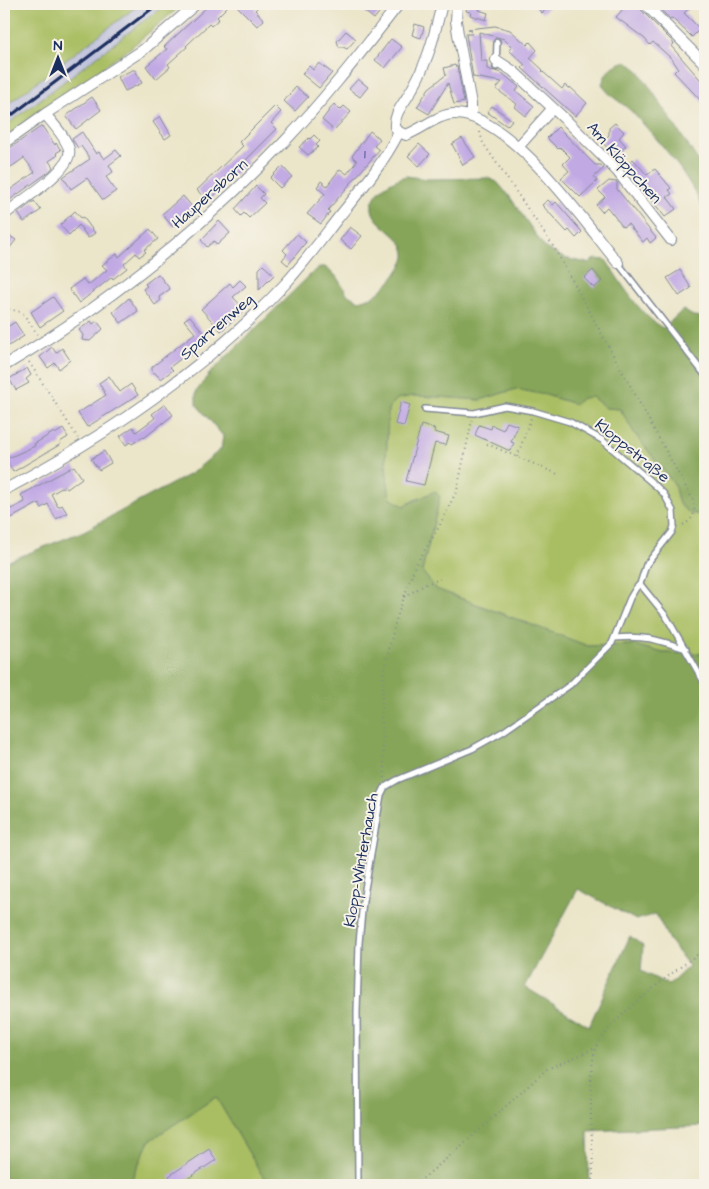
<svg xmlns="http://www.w3.org/2000/svg" width="709" height="1189" viewBox="0 0 709 1189" font-family="'Architects Daughter',sans-serif">
<rect width="100%" height="100%" fill="#f7f3e8"/>
<filter id="ink" filterUnits="userSpaceOnUse"><feTurbulence type="fractalNoise" baseFrequency=".02" numOctaves="2"/><feDisplacementMap in="SourceGraphic" scale="10" xChannelSelector="R" yChannelSelector="G"/><feConvolveMatrix kernelMatrix="1 2 1 2 8 2 1 2 1" color-interpolation-filters="sRGB"/></filter>
<filter id="wash" filterUnits="userSpaceOnUse"><feTurbulence type="fractalNoise" baseFrequency=".0096" numOctaves="4" result="noise"/><feDisplacementMap in="SourceGraphic" scale="20" xChannelSelector="R" yChannelSelector="G"/><feGaussianBlur stdDeviation="1.12" result="paint"/><feColorMatrix in="noise" values="0 0 0 0 0 0 0 0 0 0 0 0 0 0 0 0 0 1.4 0 .05"/><feComposite in="paint" operator="in"/></filter>
<g filter="url(#wash)">
<rect width="100%" height="100%" fill="#ebe5c9"/>
<path fill="#c0c2dd" d="M140,4H166L4,127V107Z"/>
<path fill="#a9be62" stroke="#627660" d="M4,4H140L4,107Z
M166,4H183L129,49L4,139V127Z
M516,389L546,395L575,404L582,398L592,397L606,408L620,409L635,434L674,484L679,504L689,513L705,515V654L663,653L634,645L588,646L436,589L422,572L440,497L416,499L404,506L389,498L386,467L388,408L397,399L413,396L439,397L480,400Z
M216,1097L268,1185H129L149,1141Z"/>
<path fill="#86a558" stroke="#506a5b" fill-rule="evenodd" d="M626,61L639,71L705,171V223C704,217 704,210 701,205C687,172 655,136 630,110C620,101 608,96 602,84C607,70 611,66 626,61Z
M406,176L427,179L488,178L497,182L510,197L545,248L564,258L588,263L595,259L606,260C619,280 641,317 663,328L683,310L693,316L705,317V515L689,513L679,504L674,484L635,434L620,409L606,408L592,397L582,398L575,404L546,395L516,389L480,400L439,397L413,396L397,399L388,409L386,467L390,498L404,506L435,491L440,497L422,571L436,589L588,646L634,645L663,653L705,654V1126L588,1131L589,1185H268L216,1097L149,1141L129,1185H4V563L84,531L192,473L221,449L223,436L196,404V392L210,373L310,275L320,267H325L336,276L348,295L359,301C364,299 370,298 374,296C381,291 391,281 396,274C400,267 406,261 405,253C403,231 360,222 375,197C381,186 394,180 406,176ZM578,889L636,920L656,914L669,940L689,966L669,985L641,971L643,946L630,936L589,1026L525,987Z"/>
<g id="blocks">
<path fill="#c1a9e4" d="M210,4H230L217,17L219,19L211,26L209,24L186,46L187,47L168,64L170,67L156,79L146,66L167,49L164,47Z
M235,4H261L255,10L264,20L257,26Z
M366,4H386L374,19L362,9Z
M468,4H481L479,10L488,13L486,20L470,15L471,12L466,11Z
M533,4H552L542,13Z
M626,4H635L671,40L674,44L671,46L705,85V105L674,72L678,68L672,59L653,42L650,45L645,39L616,17L623,9L622,8Z
M667,4H694L684,13L700,29L692,37L672,18L670,19L661,10Z
M415,24L424,27L421,38L412,35Z
M495,26L510,30L527,45L530,42L537,50L530,58L543,70L542,71L562,89L565,85L569,89L570,87L587,103L575,116L522,68L525,65L509,50L512,47L504,39L479,32L481,61H487V69L502,73L519,87L516,91L534,106L526,116L515,107L517,104L496,89L502,82L473,77L466,34H472L471,30L468,29Z
M346,31L356,39L347,49L343,47H339L337,41Z
M391,39L402,47L385,68L375,60Z
M319,63L332,73L319,88L302,74L309,66L313,70Z
M455,65L456,67L457,66L464,102L454,104L448,83L429,114L417,107L429,88L446,75L444,68Z
M132,70H135L142,83L125,91L118,77Z
M358,79L368,87L360,97L349,89Z
M296,87L308,97L295,111L284,101Z
M92,97L101,110L76,129L66,116Z
M334,104L340,110L344,106L351,112L334,130L322,120Z
M275,106L281,112L271,123L277,129L246,160L248,163L234,176L230,172L214,188L218,192L208,202L197,190L243,146L239,142Z
M492,106L512,120L507,126L487,112Z
M160,116L171,135L165,139L153,122Z
M615,123L624,132L619,138L626,146L615,156L602,142L609,135V128Z
M42,126L55,145L56,143L61,150L56,153L58,155L49,161L53,167L50,171L7,202L4,197V182L10,190L35,172L24,158L11,167L4,156V152Z
M558,127L595,165H601L604,168L594,177L597,181L580,197L561,178L569,171L563,164L570,157L560,147L558,149L547,138Z
M370,131L380,139L374,146L379,150L328,210L330,212L321,224L307,214L325,194L317,187L321,181L327,186L340,169L347,174L357,161L352,156Z
M82,132L96,154L99,152L104,159L116,150L121,156L109,165L113,172L106,177L116,191L103,200L87,178L71,189L63,177L90,159L81,146L78,148L72,139Z
M314,135L320,141L316,145L318,147L308,155L299,147L309,138L310,139Z
M462,138L475,157L463,165L452,144Z
M419,144L430,154L419,166L408,156Z
M633,159L647,175L655,169L671,188L669,190L672,194L667,197L676,209L665,217L625,166Z
M282,166L292,177L280,188L270,178Z
M609,181L617,182V189L656,238L650,243L647,238L643,242L628,224L623,227L607,207L602,212L596,205L605,197L598,190Z
M256,186L264,194L260,198L265,203L249,218L244,213L241,216L235,209Z
M183,196L194,209L173,227L162,214Z
M548,200L553,205L556,202L582,232L576,238L569,230L567,232L542,205Z
M34,201L41,210L24,222L18,213Z
M75,211L81,218L83,217L95,233L88,238L79,225L69,235L60,225Z
M219,221L230,233L217,245L214,241L207,247L201,240Z
M350,227L362,236L351,249L340,240Z
M150,229L158,239L144,250L146,252L139,257L136,253L124,264L127,268L113,279L112,277L79,303L69,289L83,279L88,285L107,270L102,265L117,254L119,257Z
M4,232L16,240L4,255Z
M297,234L306,242L288,265L282,260L287,254L283,250Z
M263,265L274,275L259,290V269Z
M593,270L602,281L594,288L584,278Z
M680,270L691,288L679,296L667,278Z
M158,274L170,289L159,297L161,300L155,305L143,289L147,286L145,284Z
M240,280L246,286L233,297L245,310L221,331L201,309L230,283L233,287Z
M53,297L63,311L40,327L31,312Z
M129,298L138,311L121,323L113,312Z
M190,316L207,337L199,344L201,345L192,354L188,356L187,354L170,367L173,370L161,379L155,373L152,372V367L195,333L184,320Z
M91,321L93,324L97,321L103,329L90,341L82,340L83,335L79,330Z
M15,322L24,336L4,349V329Z
M52,347L56,353L62,348L70,360L59,369L55,363L48,368L40,357Z
M27,368L31,375L26,379L29,383L16,390L9,379Z
M109,376L120,392L131,384L138,395L87,427L78,413L106,395L99,383Z
M401,402L410,405L404,426L395,424Z
M165,404L173,415L144,438L143,437L132,444L130,442L126,445L120,436L133,427L136,432L155,418L152,414Z
M507,422L518,426L511,442L514,443L510,451L475,435L479,425L491,429L492,425L503,430Z
M421,425L435,429L434,432L449,436L446,445L435,443L424,485L406,481Z
M63,429L68,437L60,442L61,444L13,472L6,459L35,446L34,444L54,432L55,434Z
M104,451L111,463L99,470L91,459Z
M74,466L82,478L67,489L65,486L51,494L58,507L62,505L67,513L56,519L48,504L41,508L39,503L4,522V497L11,509L25,502L21,495Z
M209,1149L216,1160L178,1185H175L169,1176Z"/>
</g>
</g>
<g filter="url(#ink)">
<use href="#blocks" fill-opacity="0" stroke="#838a94" stroke-width="1"/>
<g fill="none" stroke-linecap="round" stroke-linejoin="round">
<defs>
<path id="lane" d="M496,67L497,42
M618,263L705,375
M425,409L474,413L505,406L533,411L570,422L602,440L657,487L664,494L673,511L674,526L672,532L646,565L640,584L666,616L705,684
M615,638C644,635 658,640 686,649
M358,1185L357,1012L359,943L363,901L381,795L385,787L397,780L472,749L504,731L570,685L612,643L630,598L636,588L640,584"/>
<path id="street" d="M442,4C433,41 427,66 406,99C400,108 394,116 395,127L399,132L406,135C422,129 438,114 455,114C510,114 585,223 618,263
M457,4L456,21L458,34L471,104V117
M645,4L705,64
M496,60L513,71L568,122L617,171L671,240
M4,143L45,114L143,50L196,4
M518,147L553,108
M4,215C18,202 74,170 69,149C65,136 53,124 45,114
M4,366C107,305 202,228 285,141C326,98 362,51 399,4
M4,490C105,437 208,367 286,283C305,262 321,240 338,218C360,191 383,164 399,132"/>
</defs>
<use href="#lane" stroke="#838a94" stroke-width="8"/>
<use href="#street" stroke="#838a94" stroke-width="12"/>
<path stroke="#838a94" stroke-width="2" stroke-dasharray="1 4" stroke-linecap="butt" d="M480,132L483,143L555,249L694,502C696,514 692,522 680,526
M4,308L22,312L38,335
M29,362L78,438
M487,444L560,475
M517,457L531,418
M404,597L426,584L440,579
M385,778L381,714L384,670L396,620L415,566L439,527L457,490L472,420
M415,1185L465,1143L547,1069L596,1048
M593,1185C593,1162 592,1139 591,1117C591,1095 589,1069 596,1048C605,1021 680,967 705,949"/>
<use href="#lane" stroke="#fff" stroke-width="5"/>
<use href="#street" stroke="#fff" stroke-width="10"/>
<path stroke="#1b2f5e" stroke-width="3" d="M4,121L158,4"/>
</g>
</g>
<g text-anchor="middle" stroke-width="4" stroke-linejoin="round" paint-order="stroke">
<g font-size="14" fill="#444e80">
<text x="365" y="158">1</text>
</g>
<g font-size="16" fill="#1b2f5e" stroke="#f7f3e8">
<text transform="translate(625 162) rotate(48)" y="6">Am Klöppchen</text>
<text transform="translate(209 193) rotate(-42)" y="6">Haupersborn</text>
<text transform="translate(216 326) rotate(-41)" y="6">Sparrenweg</text>
<text transform="translate(633 450) rotate(39)" y="6">Kloppstraße</text>
<text transform="translate(360 860) rotate(-80)" y="6">Klopp-Winterhauch</text>
</g>
</g>
<rect width="709" height="1189" fill="none" stroke="#f7f3e8" stroke-width="20"/>
<g transform="translate(58 58)" stroke="#f7f3e8" stroke-width="4" paint-order="stroke">
<path d="M0-4L9 19L0 12L-9 19Z" fill="#1b2f5e"/>
<text y="-8" font-size="14" font-weight="bold" text-anchor="middle" fill="#1b2f5e">N</text>
</g>
</svg>
